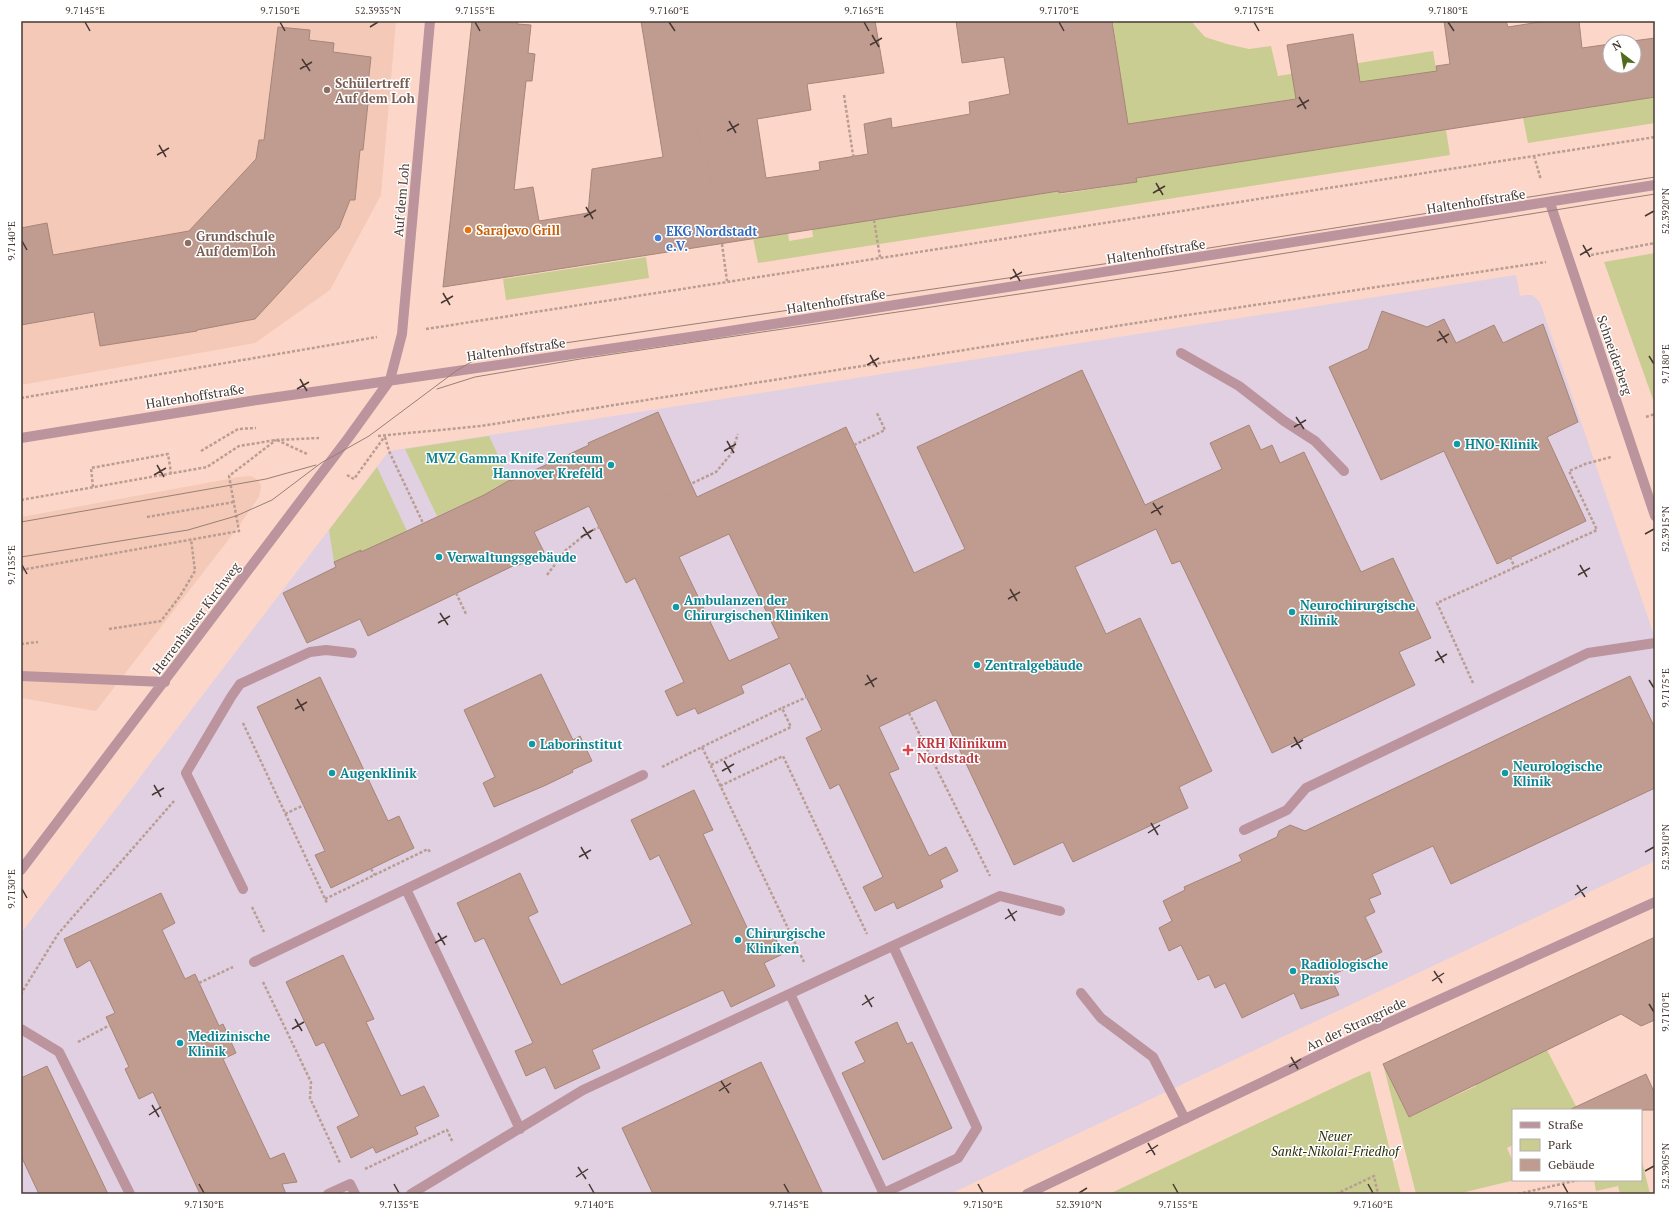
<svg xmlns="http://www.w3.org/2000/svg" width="1676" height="1215" viewBox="0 0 1676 1215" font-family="'PT Serif',serif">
<rect width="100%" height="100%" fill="#fcd7c9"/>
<path fill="#f4c9b8" d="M21,21H396L381,195L330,290L255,343L21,385Z
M251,476L258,480L261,486L259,497L236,530L96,711L21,698V517L239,477Z"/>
<path fill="#e0d0e2" d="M1516,275L1520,296L1524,295H1532L1539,301L1541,305L1655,638V861L950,1194H21V933L389,451Z"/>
<path fill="#c9cd91" d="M1129,21H1191L1205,37L1227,44L1249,49L1271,46L1278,76L1433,51L1437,74L1391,78L1343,92L1160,119L1159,121L1122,126L1119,66L1113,23Z
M1655,97V123L1528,143L1523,118Z
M1446,130L1450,155L758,263L753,238L788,233L789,241L813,237L812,229L1059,191V194L1067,193L1137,182L1136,178Z
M1655,253V405L1604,262Z
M646,257L649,278L506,300L503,279Z
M489,436L510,480L484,495L437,516L405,449Z
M377,467L407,531L361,552L360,550L334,562L329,530Z
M1547,1050L1578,1110H1513V1145L1507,1148L1513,1162V1180H1515L1457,1194H1416L1383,1064L1409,1117L1476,1086L1475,1084Z
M1370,1071L1401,1194H1109L1354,1078Z
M1641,1157L1650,1194H1620L1618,1186L1596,1191L1594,1180H1641Z"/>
<path fill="#bf9c8f" stroke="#a78578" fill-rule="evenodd" d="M472,21H518L517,24L531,25L528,53L535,54L532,81H526L514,190L533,187L539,221L588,213L592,169L663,157L641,21H875L884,73L807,84L811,110L757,119L766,178L820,170L819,162L868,154L864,124L891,118L892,128L970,114L969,102L1010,94L1004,57L962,63L956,21H1112L1128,124L1296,99L1287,45L1353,34L1360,82L1437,71L1436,66L1450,64L1444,21H1506L1508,27L1546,21H1579L1582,48L1610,44V66H1634V42H1625L1655,38V97L1136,178L1137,182L1059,193V191L443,287Z
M278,27L310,30L309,40L334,43L333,52L371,57L366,103H368L363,150H360L355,200H350L339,228L255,319L197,330V331L100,346L94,312L21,325V228L47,223L53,255L189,231L256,159L259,140H264Z
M1382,311L1427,327L1444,319L1456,343L1494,325L1503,343L1543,324L1578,422L1547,437L1586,521L1497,564L1444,451L1381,480L1329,367L1368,349Z
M1082,370L1145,505L1222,469L1210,443L1249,425L1261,450L1272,445L1280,463L1304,452L1361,572L1393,558L1431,638L1399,652L1415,685L1272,753L1180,561L1172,564L1156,529L1075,567L1106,634L1140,618L1212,771L1179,787L1188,808L1073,862L1063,842L1014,865L936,700L879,727L899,769L889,773L929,856L946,847L958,871L940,880L943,887L897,909L894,902L875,911L863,887L883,877L839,784L830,789L806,738L822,730L790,663L741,686L744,693L698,714L695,708L677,716L665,691L684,682L635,578L626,583L589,506L534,532L544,552L517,566V564L368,636L360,619L307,643L283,593L336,567L334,562L361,550V552L407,531L484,495L510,480L511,481L589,445L588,443L658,412L697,497L846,427L914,573L965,549L917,447ZM729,534L779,638L729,661L679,557Z
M541,674L573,740L580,736L592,761L572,770L573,772L544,786L494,807L483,783L495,777L464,710Z
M1630,676L1655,728V788L1451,884L1433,846L1372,874L1381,894L1369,899L1375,912L1365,917L1382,952L1330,976L1339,995L1301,1009L1294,993L1242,1018L1225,983L1215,988L1209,975L1198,980L1181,945L1169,951L1159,928L1172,921L1163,901L1185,890L1184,887L1242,861L1239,855L1277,837L1279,831L1290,825L1305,831Z
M320,677L388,821L399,816L414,848L331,888L315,855L325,851L257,707Z
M694,790L713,830L703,834L752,938L771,929L783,954L764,963L775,986L731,1007L723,990L646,1025L592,1050L600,1068L555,1089L545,1067L526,1076L515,1051L533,1043L484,938L475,942L457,903L520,873L538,912L528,917L561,985L692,924L659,855L650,860L631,820Z
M161,893L175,923L162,930L185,979L195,974L219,1026L223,1024L236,1053L223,1059L270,1159L284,1153L297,1182L282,1184L286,1194H200L153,1092L139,1099L125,1069L129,1067L106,1017L115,1013L90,960L77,968L64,939Z
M1655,937V1020L1641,1026L1621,1014L1409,1117L1383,1064Z
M343,955L374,1019L366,1022L401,1096L424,1086L439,1116L415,1127L418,1134L376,1153L373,1147L351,1158L337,1127L359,1116L324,1042L316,1046L286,982Z
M897,1022L907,1044L912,1042L952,1128L883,1160L842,1073L865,1062L855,1042Z
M761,1062L823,1194H653L622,1128Z
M47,1066L108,1194H39L21,1156V1078Z
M1646,1074L1655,1094V1110H1569Z"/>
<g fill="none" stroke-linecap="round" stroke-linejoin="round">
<path stroke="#ba9d92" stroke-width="2.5" stroke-dasharray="3 2" stroke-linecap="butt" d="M844,95L853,155L865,164L866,169
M697,128L713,185
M1534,156L1541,180
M874,220L880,257
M722,244L727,281
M1591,255L1655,243
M426,329L1655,137
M21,398L377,337
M1646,417L1655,414
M378,436L481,426L1174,317L1546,262
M385,437L389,451L423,523
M277,440L307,454
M854,445L885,430L877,413
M201,451L238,429L256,428
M347,475L354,479L385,436
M93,487L91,468L168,454L171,473
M21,500L207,467L239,446L276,440L319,438
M147,517L234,502
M1510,557L1515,568
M21,570L239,531L229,476L276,440
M547,575L566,550L587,533L716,472L731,454L738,434
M456,593L466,614
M109,629L161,621L180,596L195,571L191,539
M21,644L38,642
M1473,683L1437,603L1597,530L1569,471L1585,464L1611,457
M909,713L990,876
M243,723L327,903
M702,747L782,708
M711,765L791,727L782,708L807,697
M662,767L702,747L804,962
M720,786L783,756L867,934
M285,814L304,805
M371,869L375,875
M325,899L428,849L430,852
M252,907L264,932
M263,982L311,1082L310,1098L340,1163
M199,983L233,967
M21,1000L22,992L58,934L174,801
M78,1042L110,1025
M365,1169L447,1130L453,1143
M1336,1194L1374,1176L1378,1194
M1518,1194L1578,1180"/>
<path stroke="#bb949d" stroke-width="10" d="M1550,203L1655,516
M1181,353L1239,386L1284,421L1315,441L1344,471
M21,438L257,400L704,335L1655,185
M21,676L165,682
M1244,830L1287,810L1306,788L1588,653L1655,643
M21,870L349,437L390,380L402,334L430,21
M243,889L186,773L231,697L240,684L310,652L326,650L352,653
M406,889L520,1129
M254,962L643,775
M1081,993L1101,1018L1153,1057L1185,1119
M790,994L884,1194
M21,1029L59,1052L130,1194
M884,1193L958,1158L977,1128L893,946
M328,1194L350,1184L355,1194
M411,1194L583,1090L1000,896L1060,911
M1027,1194L1357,1037L1655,902"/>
<path stroke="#987f76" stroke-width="1" d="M437,389L475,377L580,359L1168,272L1655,194
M21,522L266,479L316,465
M21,557L188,530L236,516L272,500L321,463L369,436L456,371L473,361L517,350L1165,255L1655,177"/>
</g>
<path fill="none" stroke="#473833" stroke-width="1.5" d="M85,22L90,31M280,22L285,31M475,22L480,31M669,22L675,31M864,22L869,31M1059,22L1064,31M1254,22L1259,31M1448,22L1454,31M370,27L378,22M872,35L879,47M870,45L882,38M302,59L310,71M300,69L312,62M1299,97L1306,109M1297,107L1309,100M729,121L736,133M727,131L739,124M159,145L166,157M157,155L169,148M1156,183L1163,195M1153,193L1165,186M586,207L593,219M1645,216L1654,211M584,217L596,210M22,241L27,250M1583,245L1590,257M1580,255L1592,248M1013,269L1020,281M1010,279L1022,272M443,293L450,305M441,303L453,296M1439,331L1447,343M1437,341L1449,334M870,355L877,367M1649,356L1654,364M867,365L879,358M300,379L307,391M297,389L309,382M1296,417L1304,429M1294,427L1306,420M727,441L734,453M724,451L736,444M157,465L164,477M154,475L166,468M1153,503L1161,515M1151,513L1163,506M583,527L591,539M1645,534L1654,529M581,537L593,530M22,565L27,574M1580,565L1587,577M1578,575L1590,568M1010,589L1017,601M1008,599L1020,592M440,613L448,625M438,623L450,616M1437,651L1444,663M1435,661L1447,654M867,675L874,687M1649,680L1654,688M865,685L877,678M297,699L304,711M295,709L307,702M1294,737L1301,749M1291,747L1303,740M724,761L731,773M722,771L734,764M154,785L161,797M152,795L164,788M1151,823L1158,835M1148,833L1160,825M581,847L588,859M1645,852L1654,847M579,857L591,850M1577,885L1585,897M22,889L27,898M1575,895L1587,887M1008,909L1015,921M1005,919L1017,911M438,933L445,945M435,943L447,936M1434,971L1442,983M1432,981L1444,973M865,995L872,1007M1649,1004L1654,1012M862,1005L874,997M295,1019L302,1031M292,1029L304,1022M1291,1057L1298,1069M1289,1067L1301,1059M721,1081L729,1093M719,1091L731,1083M152,1105L159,1117M149,1115L161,1107M1148,1143L1155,1155M1146,1153L1158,1145M578,1167L586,1179M1645,1171L1654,1166M576,1177L588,1169M199,1184L204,1193M394,1184L399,1193M589,1184L594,1193M784,1184L789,1193M978,1184L983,1193M1173,1184L1178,1193M1368,1184L1373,1193M1563,1184L1568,1193M1079,1193L1087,1188"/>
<g fill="#8d6e63" stroke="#fff" stroke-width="1.5">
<circle cx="327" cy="90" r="4"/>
<circle cx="188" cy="243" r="4"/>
</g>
<circle fill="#e8710a" stroke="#fff" stroke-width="1.5" cx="468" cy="230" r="4"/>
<circle fill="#3f7fe0" stroke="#fff" stroke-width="1.5" cx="658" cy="238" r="4"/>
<g fill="#0f9aa8" stroke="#fff" stroke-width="1.5">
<circle cx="1457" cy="444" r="4"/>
<circle cx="611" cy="465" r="4"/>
<circle cx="439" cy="557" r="4"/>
<circle cx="676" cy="607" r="4"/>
<circle cx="1292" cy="612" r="4"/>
<circle cx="977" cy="665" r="4"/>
<circle cx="532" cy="744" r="4"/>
<circle cx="332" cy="773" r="4"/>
<circle cx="1505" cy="773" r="4"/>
<circle cx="738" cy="940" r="4"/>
<circle cx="1293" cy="971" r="4"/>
<circle cx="180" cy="1043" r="4"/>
</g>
<path fill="#e0444e" stroke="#fff" stroke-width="1.5" d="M906 744h4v4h4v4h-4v4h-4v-4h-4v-4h4z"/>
<g text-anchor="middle" stroke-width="3" stroke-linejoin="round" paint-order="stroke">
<g font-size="13" font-weight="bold" fill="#785e54" stroke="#fff" text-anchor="start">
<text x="335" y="88">Schülertreff<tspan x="335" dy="15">Auf dem Loh</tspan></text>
<text x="196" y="241">Grundschule<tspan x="196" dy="15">Auf dem Loh</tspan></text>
</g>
<g font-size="13" fill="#473833" stroke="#fff">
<text transform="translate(401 200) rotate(-85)" y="5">Auf dem Loh</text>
<text transform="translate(1476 201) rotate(-9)" y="5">Haltenhoffstraße</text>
<text transform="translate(1156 251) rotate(-9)" y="5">Haltenhoffstraße</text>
<text transform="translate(836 301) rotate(-9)" y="5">Haltenhoffstraße</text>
<text transform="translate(516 349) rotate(-8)" y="5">Haltenhoffstraße</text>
<text transform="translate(1615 355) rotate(71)" y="5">Schneiderberg</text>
<text transform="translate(195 396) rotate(-9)" y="5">Haltenhoffstraße</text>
<text transform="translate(196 618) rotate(-53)" y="5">Herrenhäuser Kirchweg</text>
<text transform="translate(1356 1024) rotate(-25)" y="5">An der Strangriede</text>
</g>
<g font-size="13" font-weight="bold" fill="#c56008" stroke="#fff" text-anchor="start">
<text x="476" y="235">Sarajevo Grill</text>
</g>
<g font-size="13" font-weight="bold" fill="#366cbe" stroke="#fff" text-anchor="start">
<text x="666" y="236">EKG Nordstadt<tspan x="666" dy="15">e.V.</tspan></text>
</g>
<g font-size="13" font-weight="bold" fill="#0d838f" stroke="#fff" text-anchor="start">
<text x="1465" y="449">HNO-Klinik</text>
<text x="603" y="463" text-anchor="end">MVZ Gamma Knife Zenteum<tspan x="603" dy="15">Hannover Krefeld</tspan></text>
<text x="447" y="562">Verwaltungsgebäude</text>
<text x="684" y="605">Ambulanzen der<tspan x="684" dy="15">Chirurgischen Kliniken</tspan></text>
<text x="1300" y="610">Neurochirurgische<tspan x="1300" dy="15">Klinik</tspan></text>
<text x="985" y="670">Zentralgebäude</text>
<text x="540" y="749">Laborinstitut</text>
<text x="1513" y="771">Neurologische<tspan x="1513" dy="15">Klinik</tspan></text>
<text x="340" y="778">Augenklinik</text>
<text x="746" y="938">Chirurgische<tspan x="746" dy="15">Kliniken</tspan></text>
<text x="1301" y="969">Radiologische<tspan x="1301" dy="15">Praxis</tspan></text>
<text x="188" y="1041">Medizinische<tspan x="188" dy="15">Klinik</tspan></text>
</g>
<g font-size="13" font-weight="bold" fill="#be3a42" stroke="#fff" text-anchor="start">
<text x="917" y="748">KRH Klinikum<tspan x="917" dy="15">Nordstadt</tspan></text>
</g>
<g font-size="13" font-style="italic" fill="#2a2c07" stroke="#fff">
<text x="1335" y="1141">Neuer<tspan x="1335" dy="15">Sankt-Nikolai-Friedhof</tspan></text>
</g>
</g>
<rect width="1676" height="1215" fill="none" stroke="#ffffff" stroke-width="44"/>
<rect x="1512" y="1109" width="130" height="72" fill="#ffffff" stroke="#b5afad"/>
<rect x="1520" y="1122" width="20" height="6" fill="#bb949d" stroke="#b5afad"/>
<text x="1548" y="1129" font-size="12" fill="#473833">Straße</text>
<rect x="1520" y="1139" width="20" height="12" fill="#c9cd91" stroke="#b5afad"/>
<text x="1548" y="1149" font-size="12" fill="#473833">Park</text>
<rect x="1520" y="1159" width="20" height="12" fill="#bf9c8f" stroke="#b5afad"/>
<text x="1548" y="1169" font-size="12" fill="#473833">Gebäude</text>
<g transform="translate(1622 54) rotate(329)"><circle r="19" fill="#ffffff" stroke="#b5afad"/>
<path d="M0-3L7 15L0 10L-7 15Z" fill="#516a1b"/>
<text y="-6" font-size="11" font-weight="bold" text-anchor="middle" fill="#473833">N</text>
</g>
<rect x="22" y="22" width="1632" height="1171" fill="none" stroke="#473833" stroke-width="1.5"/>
<g font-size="10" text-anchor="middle" fill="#473833">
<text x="85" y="14">9.7145°E</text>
<text x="280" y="14">9.7150°E</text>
<text x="378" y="14">52.3935°N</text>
<text x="475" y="14">9.7155°E</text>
<text x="669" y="14">9.7160°E</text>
<text x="864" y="14">9.7165°E</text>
<text x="1059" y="14">9.7170°E</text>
<text x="1254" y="14">9.7175°E</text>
<text x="1448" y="14">9.7180°E</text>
<text transform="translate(1665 211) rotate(-90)" y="4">52.3920°N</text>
<text transform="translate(11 241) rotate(-90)" y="4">9.7140°E</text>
<text transform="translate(1665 364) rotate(-90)" y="4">9.7180°E</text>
<text transform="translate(1665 529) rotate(-90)" y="4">52.3915°N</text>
<text transform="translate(11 565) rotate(-90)" y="4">9.7135°E</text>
<text transform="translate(1665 688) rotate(-90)" y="4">9.7175°E</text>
<text transform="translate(1665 847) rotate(-90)" y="4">52.3910°N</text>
<text transform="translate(11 889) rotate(-90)" y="4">9.7130°E</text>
<text transform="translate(1665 1012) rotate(-90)" y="4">9.7170°E</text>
<text transform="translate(1665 1166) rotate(-90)" y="4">52.3905°N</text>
<text x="204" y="1208">9.7130°E</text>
<text x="399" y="1208">9.7135°E</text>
<text x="594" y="1208">9.7140°E</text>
<text x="789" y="1208">9.7145°E</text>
<text x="983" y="1208">9.7150°E</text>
<text x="1079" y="1208">52.3910°N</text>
<text x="1178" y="1208">9.7155°E</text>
<text x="1373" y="1208">9.7160°E</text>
<text x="1568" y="1208">9.7165°E</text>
</g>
</svg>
